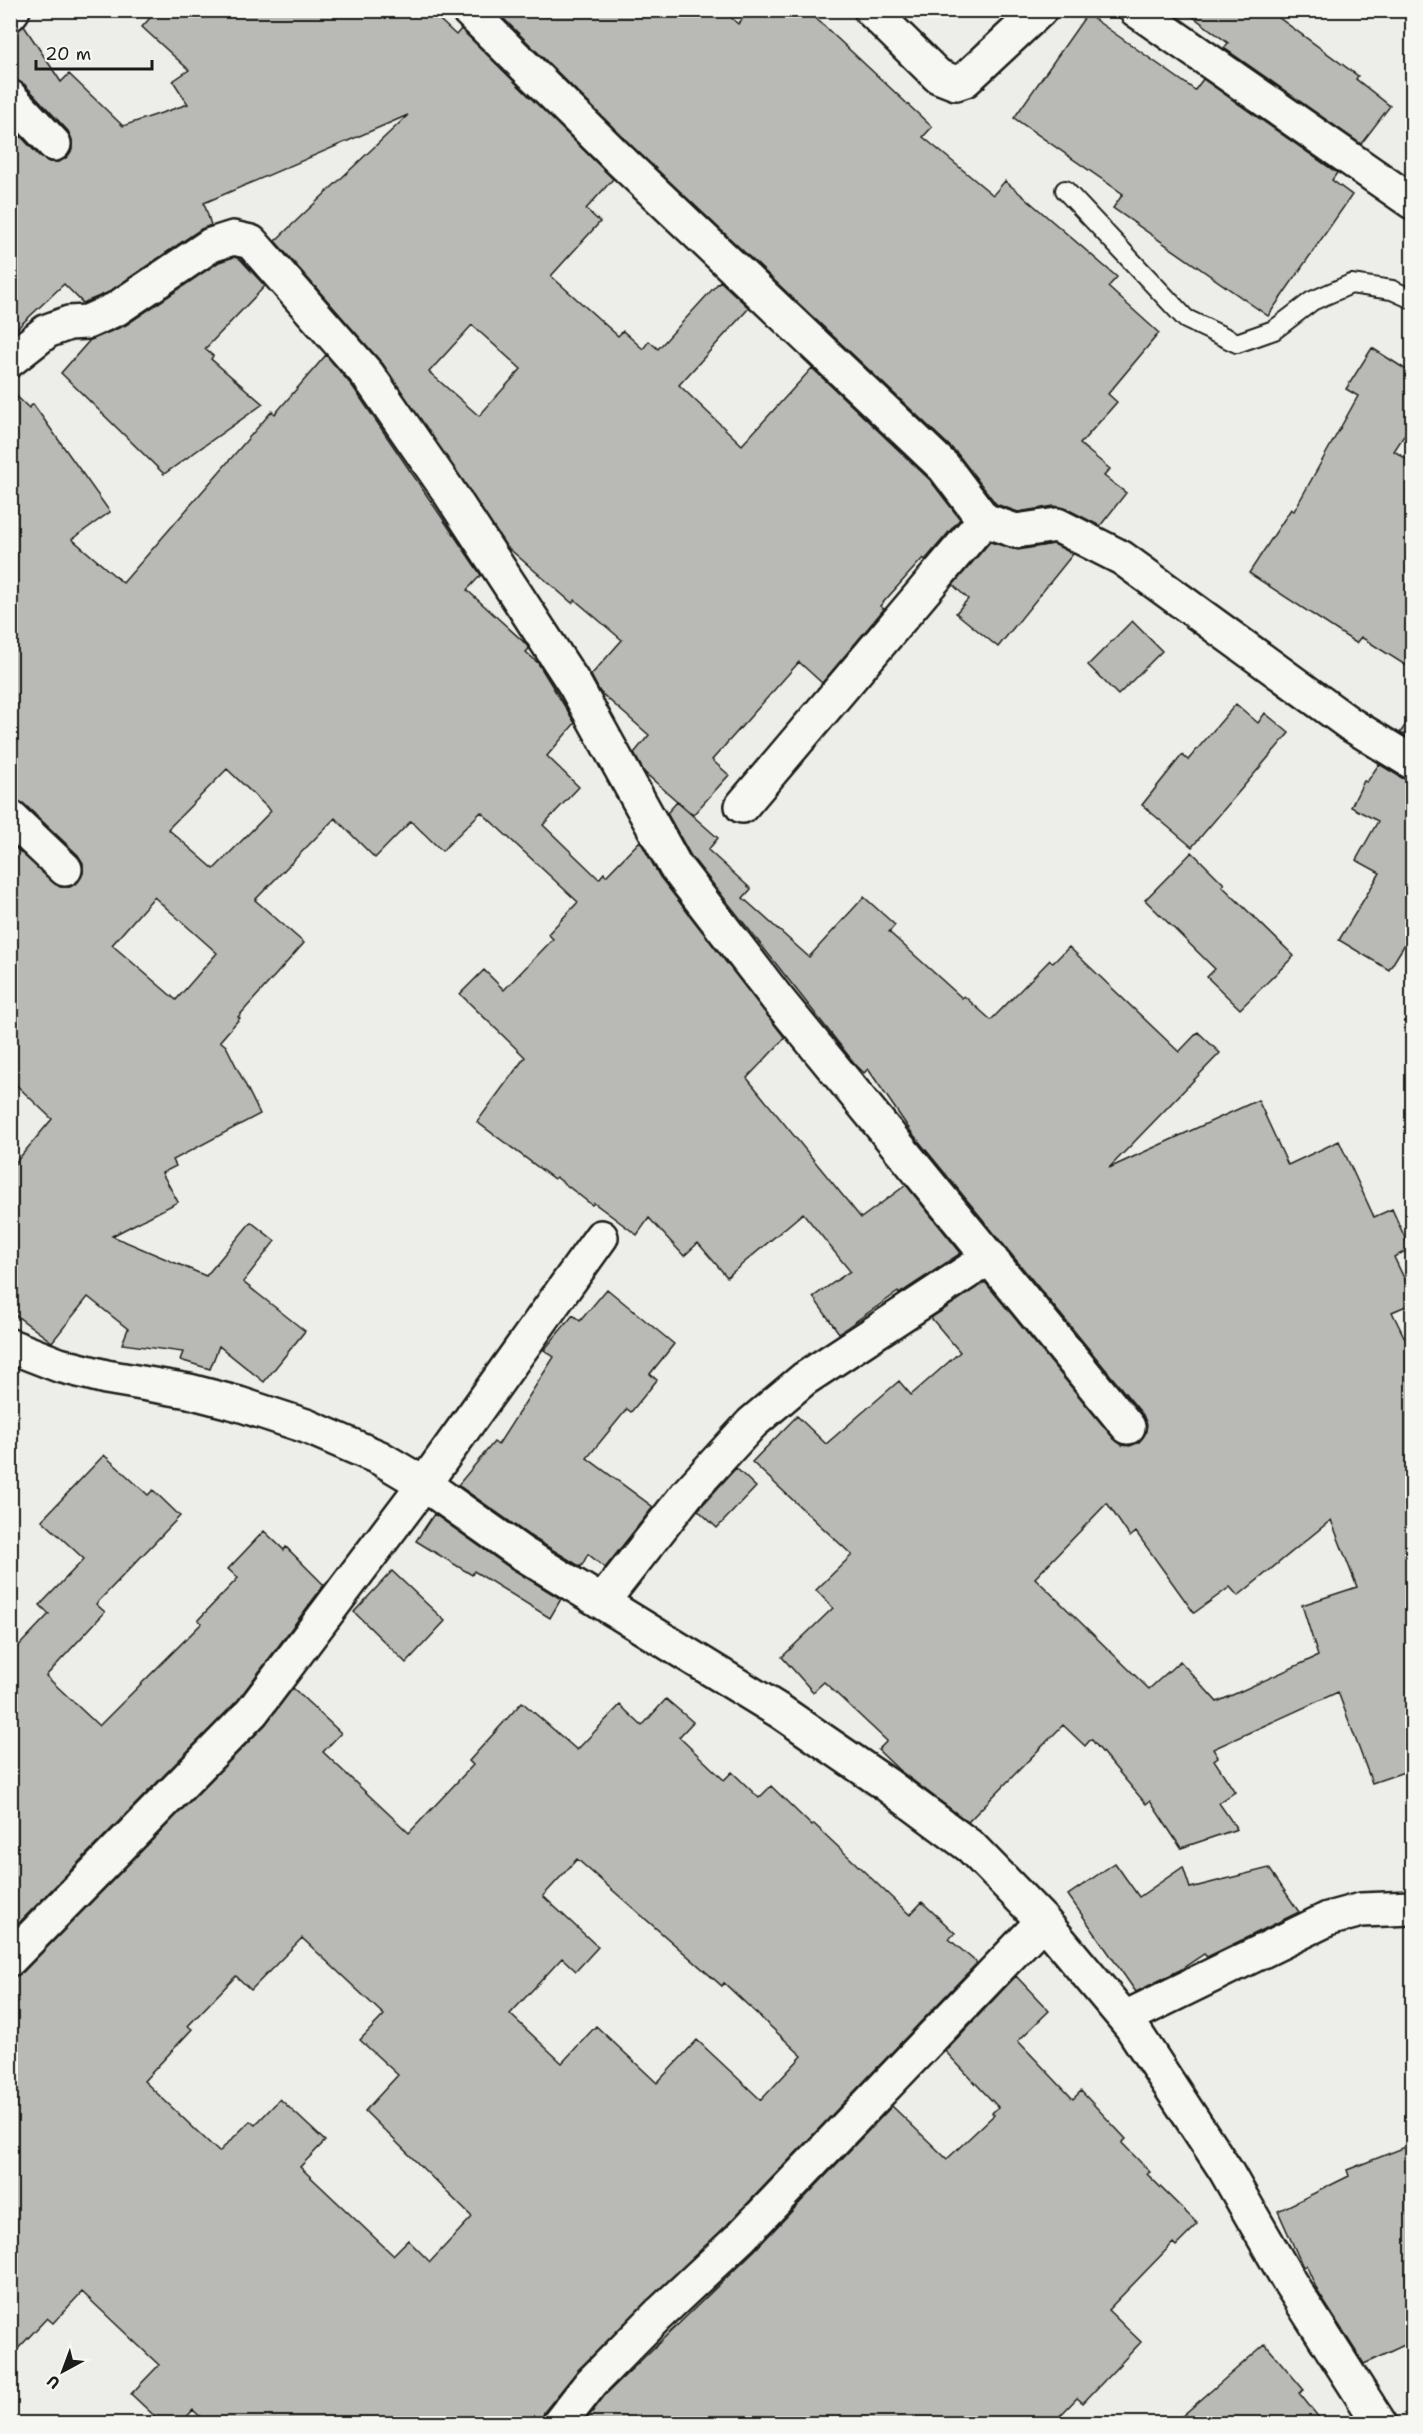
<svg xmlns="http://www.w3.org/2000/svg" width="1423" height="2434" viewBox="0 0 1423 2434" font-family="'Shantell Sans',sans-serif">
<rect width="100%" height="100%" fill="#edede9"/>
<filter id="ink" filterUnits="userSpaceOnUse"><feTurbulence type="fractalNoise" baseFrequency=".0167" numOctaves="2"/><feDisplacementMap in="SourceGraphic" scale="12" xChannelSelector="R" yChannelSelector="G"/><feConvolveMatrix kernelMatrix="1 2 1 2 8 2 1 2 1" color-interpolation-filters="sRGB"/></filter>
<g filter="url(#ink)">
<path fill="#b9b9b6" stroke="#1c1c1c" stroke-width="1.5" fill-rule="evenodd" d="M157,10H429L456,35L461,29L613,179L586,209L600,222L551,276L618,336L623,331L643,349L649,341L658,349L720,281L749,308L679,385L742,445L812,368L930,480L960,519L925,560L923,558L880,606L884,609L822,683L799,662L712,760L729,775L693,815L644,772L634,753L649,735L600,692L591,675L622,640L575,600L572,603L506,546L383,364L275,241L408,115L204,203L211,225L201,229L107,293L83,303L64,284L10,335V125L40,157L49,162H59L67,157L72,150V140L68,131L24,84L10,79V32L24,26L61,82L69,74L123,126L188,104L173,81L189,70L142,27ZM472,325L521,369L479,416L429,372Z
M495,10H723L738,24L750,10H807L932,127L923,137L993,195L1005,181L1024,197L1117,277L1108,287L1159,333L1108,394L1117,402L1080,444L1110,469L1104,476L1126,493L1100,526L1065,508L1054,506L1018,512L996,504L957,453L633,147Z
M1184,10H1278V17L1358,76L1356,79L1390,106L1361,144L1224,48L1228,43Z
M1087,14L1195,90L1203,79L1337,173L1332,180L1352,195L1268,316L1113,208L1123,194L1014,118Z
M234,257L240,259L265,286L205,349L213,356L211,359L263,404L164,474L61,373L90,340L126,325L219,262Z
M1372,348L1413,374V422L1394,451L1413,463V670L1361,637L1356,643L1249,573L1291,509L1294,511L1358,396L1346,389Z
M326,355L353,387L481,575L467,590L526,644L529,649L526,652L538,663L575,723L547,756L579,787L543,825L599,879L604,873L606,876L640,841L660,877L785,1038L747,1078L861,1218L906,1185L961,1253L899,1294L898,1292L839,1333L813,1297L850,1271L803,1213L727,1277L698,1243L684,1256L649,1218L637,1235L594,1203L592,1205L556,1177L554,1179L477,1122L525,1057L460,994L484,970L504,990L553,939L548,934L578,902L481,812L442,851L411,821L375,858L335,818L255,900L304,943L238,1017L240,1018L220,1041L226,1046L260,1114L173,1160L176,1166L162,1173L178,1202L112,1236L206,1276L251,1222L275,1241L243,1282L305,1331L264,1382L219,1346L210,1369L180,1360L183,1352L122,1344L128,1329L88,1297L52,1342L10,1311V1169L52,1119L10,1079V843L60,887H70L78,882L83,873V863L78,855L23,803L10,799V390L29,408L33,404L110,512L72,539L123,583L272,411L275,414ZM227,769L271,811L214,869L168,829ZM154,897L217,953L176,1000L112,945Z
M990,542L1018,550L1054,544L1073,554L998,647L956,613L968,599L953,585Z
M1132,621L1162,651L1118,695L1088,665Z
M1236,704L1258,723L1265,713L1289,733L1192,847L1142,805L1182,755L1188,760Z
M1413,714V740L1400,733Z
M1379,764L1402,778L1413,781V931L1389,970L1339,940L1380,873L1356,860L1378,821L1351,807L1364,781L1367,782Z
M677,802L718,838L708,850L751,889L743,898L809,957L864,897L895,925L889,932L962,998L964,996L991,1020L1050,960L1053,963L1069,947L1179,1052L1198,1032L1220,1053L1109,1168L1258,1100L1288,1165L1339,1141L1374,1217L1392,1209L1410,1249L1394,1257L1413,1297V1303L1392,1312L1413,1355V1769L1372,1783L1338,1692L1213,1749L1218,1757L1214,1760L1235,1792L1219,1803L1237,1829L1181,1848L1150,1801L1146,1804L1091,1739L1085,1746L1063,1725L968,1822L899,1770L878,1750L887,1741L824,1682L813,1692L782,1657L833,1608L816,1590L852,1555L752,1462L797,1416L826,1444L899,1381L911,1395L960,1352L931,1318L985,1282L1114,1439L1122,1445L1130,1446L1139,1442L1145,1434L1147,1425L1143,1415L912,1133L868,1069L864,1073L855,1064L691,856L667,813ZM1107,1503L1130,1537L1136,1532L1194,1613L1230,1587L1238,1596L1331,1520L1357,1587L1302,1605L1318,1656L1217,1702L1180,1661L1149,1689L1035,1578Z
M1192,852L1224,884L1222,886L1294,956L1240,1009L1207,977L1215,969L1145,900Z
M607,1289L674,1344L650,1374L657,1380L631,1412L627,1409L587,1458L653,1507L605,1568L588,1554L581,1567L530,1536L458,1485L494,1442L498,1445L554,1357L544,1350L573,1315L580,1321Z
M104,1455L148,1495L153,1490L180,1516L96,1604L105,1612L46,1676L99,1726L202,1623L198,1620L238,1578L228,1569L264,1531L284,1550L286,1547L324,1585L238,1700L10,1932V1655L49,1614L40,1605L84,1559L42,1520Z
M736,1468L756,1487L717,1528L698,1510Z
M434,1514L509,1567L561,1599L550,1618L474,1571L472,1575L416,1541Z
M392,1571L445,1621L406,1663L354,1612Z
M293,1688L341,1733L323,1752L409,1833L473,1765L469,1761L522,1702L577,1750L620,1705L642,1726L666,1699L693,1722L679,1737L724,1780L732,1772L759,1798L771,1786L812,1826L814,1824L910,1915L922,1902L955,1933L949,1939L977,1963L727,2225L578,2370L544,2412L541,2424H208L193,2410L180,2424H163L131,2394L159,2365L82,2292L53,2323L47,2318L10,2357V1977L23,1972L265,1725ZM577,1859L722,1986L724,1983L802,2056L761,2100L697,2040L657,2083L596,2026L562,2063L510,2014L562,1958L576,1971L598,1947L543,1896ZM302,1938L384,2015L360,2040L398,2075L365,2111L472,2217L430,2262L408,2240L393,2255L300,2167L325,2141L280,2099L255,2125L250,2121L219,2152L144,2081L192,2029L188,2026L236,1976L251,1990Z
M1115,1863L1139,1897L1183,1867L1190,1888L1269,1868L1299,1912L1207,1957L1204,1954L1180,1970L1136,1992L1068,1895Z
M1016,1976L1049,2011L1018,2041L1073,2099L1081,2091L1126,2139L1122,2143L1150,2172L1147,2174L1198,2224L1176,2246L1173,2243L1108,2310L1141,2342L1083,2403L1077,2398L1052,2424H583L605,2395L754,2251L892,2106L947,2159L994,2115L992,2113L998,2107L945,2051Z
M1413,2144V2341L1364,2364L1318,2292L1306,2265L1303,2267L1278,2211L1349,2176L1347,2170Z
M1265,2344L1304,2390L1299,2393L1324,2424H1173Z"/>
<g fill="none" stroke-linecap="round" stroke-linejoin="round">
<defs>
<path id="lane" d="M1065,190L1186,319L1237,343L1274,330L1312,301L1351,284L1392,290L1412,299"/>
<path id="street" d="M468,10L620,160L944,467L984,520L1016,531L1057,525L1122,558L1350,724L1412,762
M871,10L938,76L956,83L965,80L1040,10
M1136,10L1412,202
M10,14L13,10
M10,97L54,144
M10,360L47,331L69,323L87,322L116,309L211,245L233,238L251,242L368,375L447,489L575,685L675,866L779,1001L1128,1427
M742,806L984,520
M10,817L65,869
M10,1346L59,1365L106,1377L189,1391L239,1404L306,1426L380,1458L424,1484L520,1552L781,1712L886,1784L971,1847L1043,1921L1131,2026L1226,2171L1290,2283L1380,2424
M602,1602L687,1494L752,1423L804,1379L990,1257
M10,1959L252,1712L424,1484L601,1237
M1125,2018L1328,1919L1361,1910L1412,1908
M559,2424L591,2383L657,2316L740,2238L1043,1921"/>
</defs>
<use href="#lane" stroke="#1c1c1c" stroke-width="22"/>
<use href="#street" stroke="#1c1c1c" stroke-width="38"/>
<use href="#lane" stroke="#f6f6f2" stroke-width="18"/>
<use href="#street" stroke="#f6f6f2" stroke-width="33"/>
</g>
</g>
<rect width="1423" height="2434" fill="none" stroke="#f6f6f2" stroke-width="36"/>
<rect x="18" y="18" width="1387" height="2398" fill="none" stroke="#1c1c1c" stroke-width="2" filter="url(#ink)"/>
<g transform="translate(63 2371) rotate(221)" stroke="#f6f6f2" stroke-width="4.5" paint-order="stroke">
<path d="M0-4.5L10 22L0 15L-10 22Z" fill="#1c1c1c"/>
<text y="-9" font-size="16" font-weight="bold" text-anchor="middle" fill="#1c1c1c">U</text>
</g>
<path d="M36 60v9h116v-9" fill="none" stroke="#1c1c1c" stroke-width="3"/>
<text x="45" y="60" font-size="18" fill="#1c1c1c" stroke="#f6f6f2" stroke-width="4.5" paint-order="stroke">20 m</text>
</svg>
